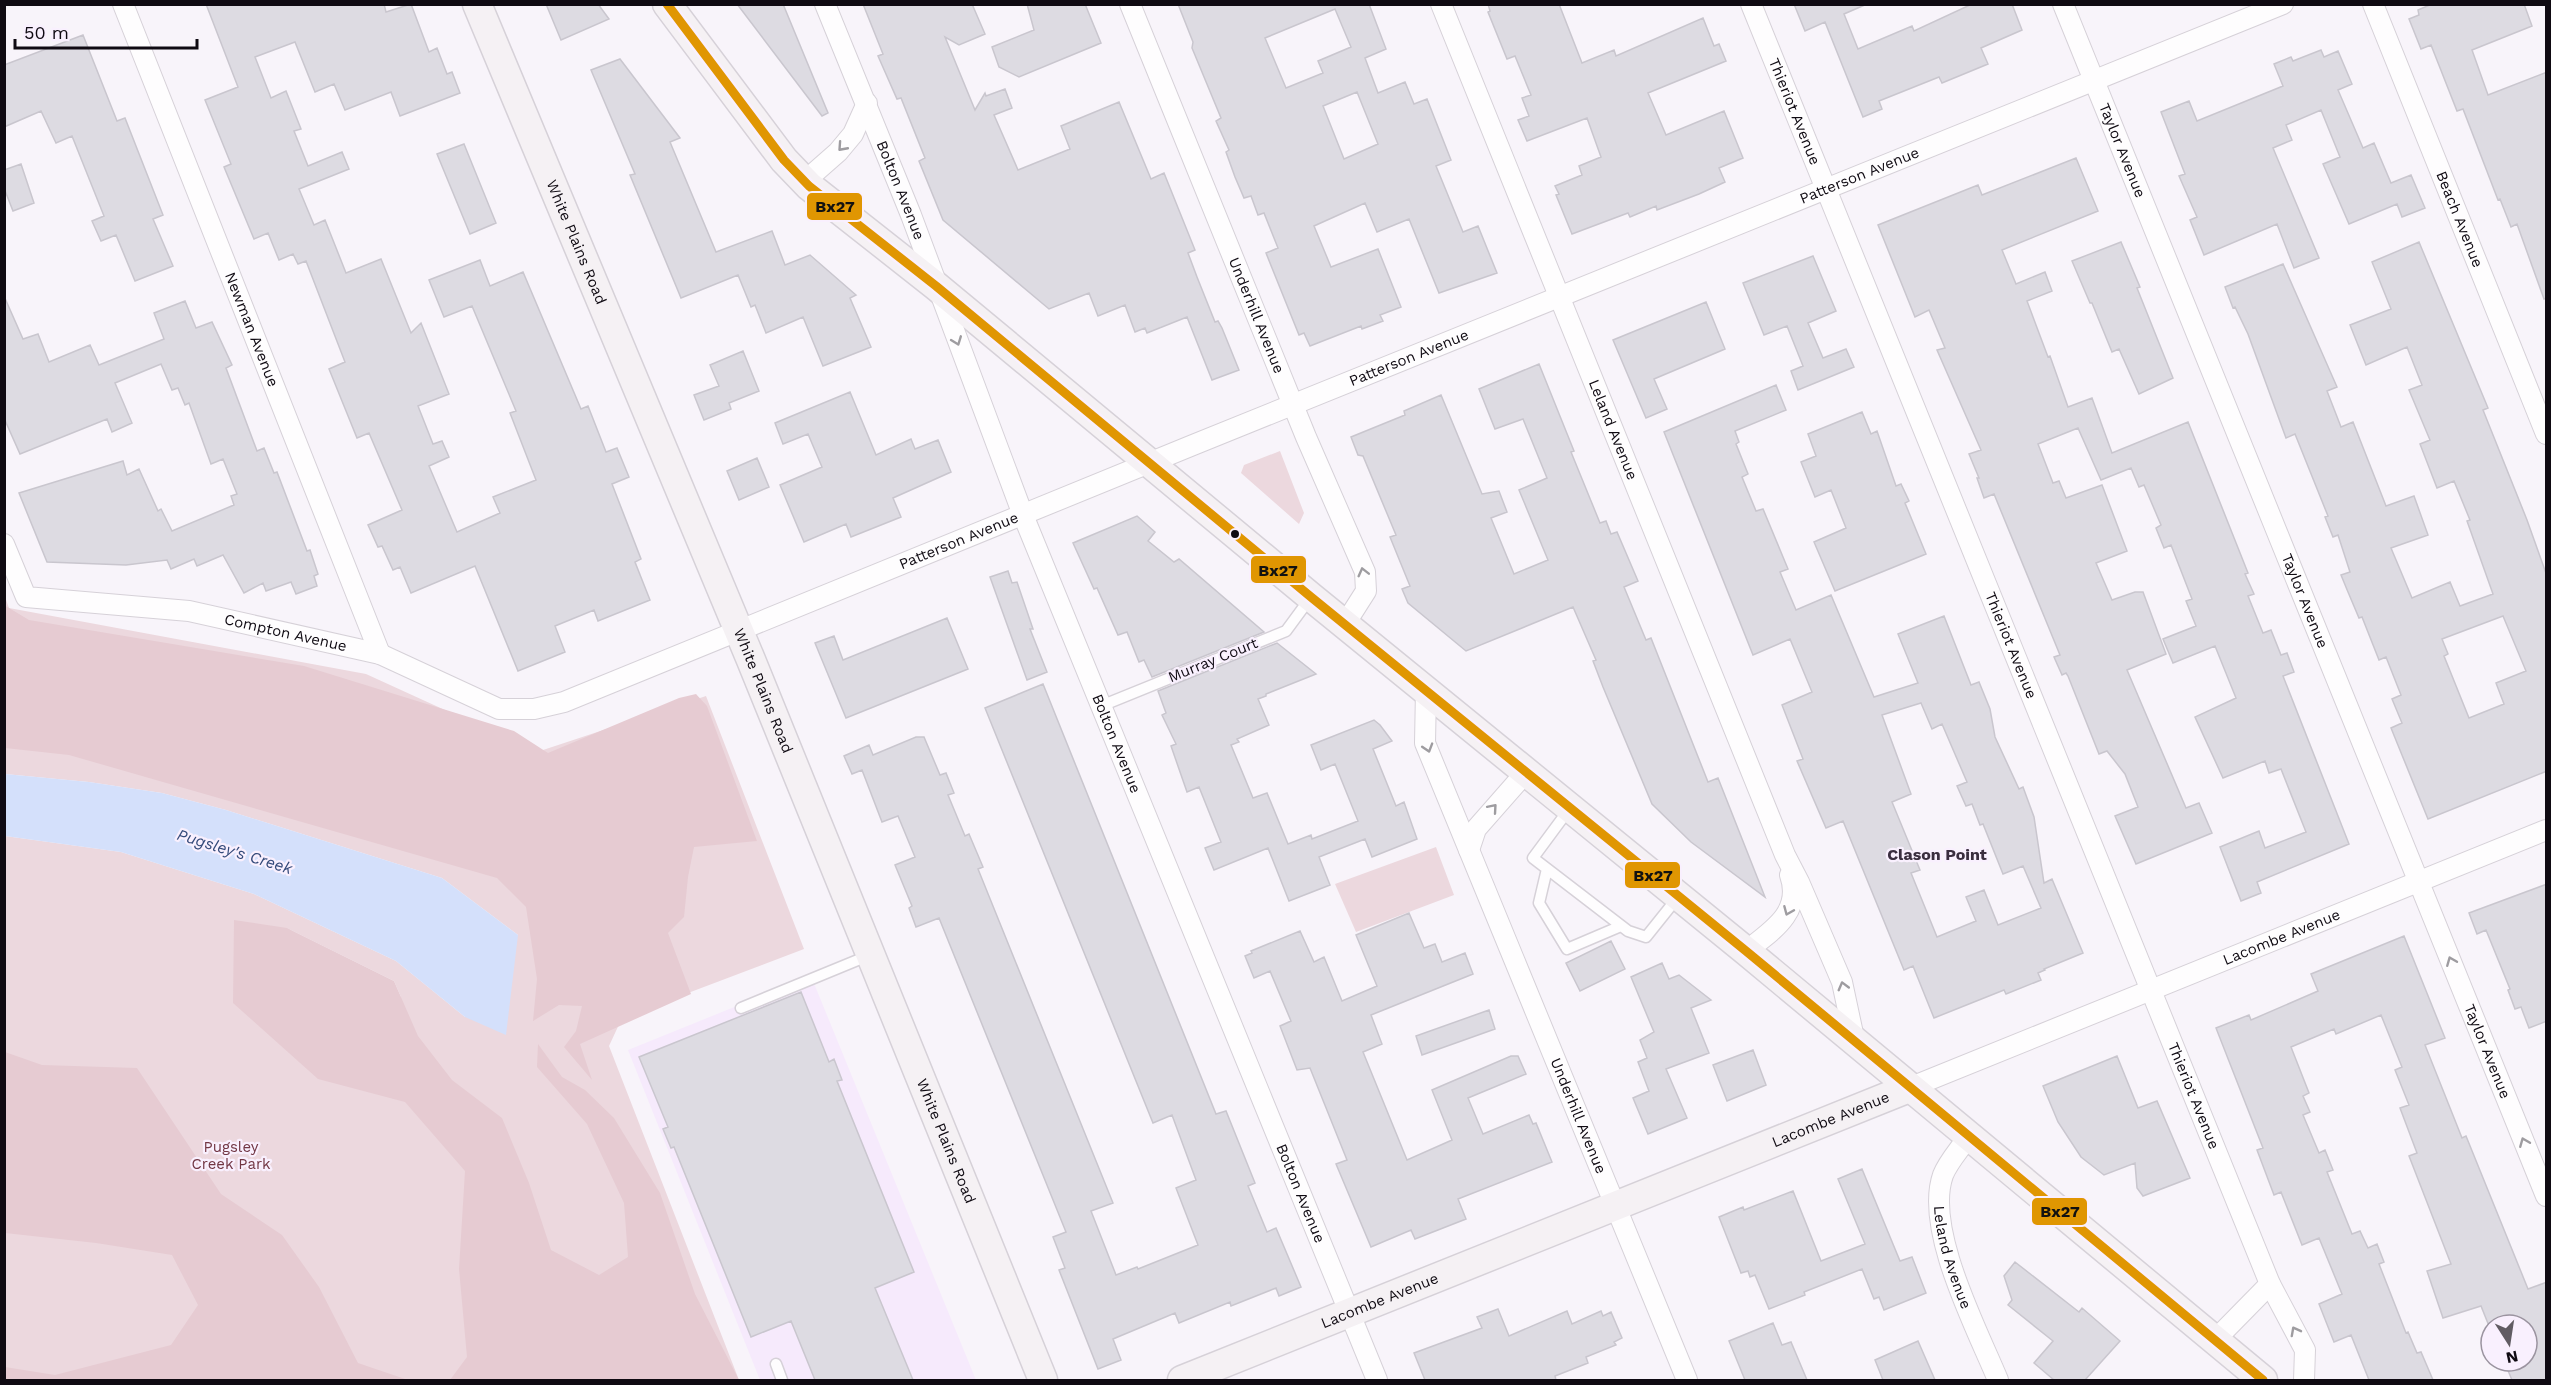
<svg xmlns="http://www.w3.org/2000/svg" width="2551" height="1385" viewBox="0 0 2551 1385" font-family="'Work Sans',sans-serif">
<rect width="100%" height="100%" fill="#f8f4fa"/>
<path fill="#f6eafc" d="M811,976L976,1380H760L628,1050Z"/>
<path fill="#ecd8de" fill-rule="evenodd" d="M1280,451L1304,513L1299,524L1241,473L1244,465Z
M5,597L9,608L366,674L537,752L706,696L804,949L622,1018L609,1046L739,1380H5V836L121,852L254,894L396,961L465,1017L518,935L442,878L226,810L162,793L89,782L5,774ZM287,928L394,981L401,997Z
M1436,847L1454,895L1356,932L1335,884Z"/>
<path fill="#e6cbd2" d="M4,605L29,620L304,666L514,731L548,753L679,698L696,694L707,706L757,841L694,847L688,877L684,917L668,933L691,994L580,1044L592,1080L564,1047L576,1031L582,1006L559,1005L533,1021L537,979L526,907L497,878L69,755L5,748Z
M234,920L287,928L394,981L418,1036L452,1080L502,1118L529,1183L551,1250L599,1275L628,1257L624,1203L587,1124L537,1067L538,1044L562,1077L585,1090L614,1118L660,1193L695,1294L739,1380H450L467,1357L459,1269L465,1171L405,1102L318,1079L233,1003Z
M5,1052L42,1065L137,1068L221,1194L282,1235L319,1287L358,1363L408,1380H5V1367L55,1375L171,1345L198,1305L172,1255L96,1243L5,1233Z"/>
<path fill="#d4e0fb" d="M5,774L89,782L162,793L226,810L442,878L518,935L506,1035L465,1017L396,961L254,894L121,852L5,836Z"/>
<path fill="#dddbe2" stroke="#c9c6ce" stroke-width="1.5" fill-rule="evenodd" d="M206,4H384L386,12L411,4L429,52L437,48L447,74L452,72L460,93L400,116L391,92L345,110L334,84L315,92L295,42L255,57L271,98L286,91L301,129L294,131L308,166L342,152L349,169L299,189L314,225L325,220L346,273L381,259L411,333L421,323L449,394L418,406L433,444L442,441L449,457L429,466L457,532L500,513L493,497L536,480L510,413L516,411L472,306L444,317L429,280L480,260L490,286L523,272L581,409L588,406L606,452L617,448L629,477L612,484L641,559L635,562L650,600L598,621L594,610L555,626L565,652L518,671L475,566L411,593L400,567L393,570L382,546L378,547L368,525L402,510L369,433L357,438L329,369L345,362L306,261L298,264L293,254L279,260L268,233L254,239L224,167L231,164L205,100L238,87Z
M546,4H598L609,19L561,40Z
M737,4H783L828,113L822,116Z
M863,4H972L985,34L959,45L945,37L975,110L985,93L986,96L1005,89L1012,108L994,115L1018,170L1070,149L1061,126L1119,102L1151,179L1164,173L1195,250L1188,253L1197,277L1215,322L1218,321L1222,328L1239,370L1212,380L1187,317L1147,333L1145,328L1135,332L1125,305L1098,316L1089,293L1049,309L943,220L919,161L925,158L901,98L897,99L878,56L883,54Z
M1027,4H1085L1101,43L1019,77L999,67L992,47L1034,30Z
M1178,4H1369L1386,49L1365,58L1378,93L1405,82L1414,104L1427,99L1451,160L1436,166L1463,232L1478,226L1497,273L1439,293L1409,219L1377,232L1365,203L1314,226L1331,267L1378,249L1401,307L1380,315L1383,321L1362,329L1361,326L1310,346L1304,333L1299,335L1266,253L1278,248L1264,213L1258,215L1251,196L1244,198L1235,177L1226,152L1229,150L1216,121L1221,118L1192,48L1193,42ZM1335,9L1351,47L1318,61L1323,73L1286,88L1265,38ZM1357,92L1378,144L1344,159L1323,106Z
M1488,4H1559L1582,63L1614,50L1616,56L1703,18L1714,46L1719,44L1726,61L1648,93L1666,135L1724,111L1743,158L1719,168L1725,182L1699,194L1657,210L1656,206L1630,217L1628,213L1572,234L1556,195L1559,194L1555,186L1582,175L1579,166L1601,157L1587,118L1527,141L1518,120L1529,116L1522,98L1531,95L1515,56L1507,59L1488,12L1490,11Z
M1794,4H1867L1844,14L1858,49L1912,26L1914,31L1972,4H2012L2022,30L1981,48L1988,64L1942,83L1939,77L1879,101L1882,109L1863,117L1825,22L1805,31Z
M2432,4H2524L2532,26L2472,50L2488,95L2547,72V298L2544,299L2517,224L2511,227L2500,199L2498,200L2463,109L2457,111L2431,45L2421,49L2409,19L2419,15L2418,10Z
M83,35L117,121L125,118L163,215L153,219L173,266L135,281L116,235L101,241L92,221L104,216L72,136L56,143L41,111L4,127V65Z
M2321,50L2324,57L2338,51L2352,84L2338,90L2363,148L2374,143L2391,183L2411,175L2425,208L2402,217L2397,204L2349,224L2323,164L2340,157L2321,110L2286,125L2292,140L2273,148L2319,258L2294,268L2277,224L2204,255L2190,220L2197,217L2179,176L2185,174L2161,112L2189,101L2197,121L2283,86L2274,64L2291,57L2293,61Z
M620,59L680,138L670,142L716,252L772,231L785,265L810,255L856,295L850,298L871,347L823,366L803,317L766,333L755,305L751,307L738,275L681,298L630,175L635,174L591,70Z
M464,144L496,223L470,234L437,154Z
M2076,158L2098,211L2002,250L2016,284L2045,272L2052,291L2027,301L2048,357L2050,356L2068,407L2092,398L2112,453L2188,422L2248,573L2245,574L2254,594L2248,596L2263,633L2271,630L2281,655L2287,653L2294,672L2283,676L2349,844L2257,882L2261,893L2241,901L2220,847L2259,831L2265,848L2306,832L2281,769L2269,773L2265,761L2223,778L2195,717L2236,698L2215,646L2173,663L2163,639L2196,626L2186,601L2192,599L2171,545L2164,548L2156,528L2161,525L2144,485L2139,487L2131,468L2101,480L2078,428L2038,444L2053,483L2059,481L2066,498L2102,485L2127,551L2096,563L2112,600L2135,592H2143L2166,654L2127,670L2186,808L2199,803L2212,833L2136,864L2115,816L2138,807L2125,774L2107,751L2099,754L2068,676L2066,673L2062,675L2054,657L2060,655L1994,494L1984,498L1977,478H1979L1969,454L1981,450L1937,350L1945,348L1929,310L1915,317L1878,225L1978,185L1982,195Z
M21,164L34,203L13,211L4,188V170Z
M2121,242L2140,287L2137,288L2173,378L2139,394L2119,349L2112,352L2092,303H2090L2072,261Z
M2419,242L2488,408L2483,410L2527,520L2547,576V771L2428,819L2391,728L2402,723L2392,699L2401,695L2386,657L2379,660L2362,617L2359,618L2348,592L2341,575L2350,572L2338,535L2333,537L2325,517L2328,516L2295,434L2286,438L2248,334L2235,307L2233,308L2225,287L2283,264L2337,387L2327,391L2341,427L2353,422L2386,506L2414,496L2428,535L2391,548L2412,598L2450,582L2460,606L2493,594L2467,521L2470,520L2454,481L2437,488L2420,444L2430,440L2409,390L2422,385L2407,347L2366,365L2350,325L2391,309L2372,262ZM2503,616L2526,671L2496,683L2504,704L2469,718L2444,656L2448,654L2442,639Z
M1813,256L1836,311L1808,323L1823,358L1846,349L1854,367L1798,390L1791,371L1803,366L1787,326L1764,335L1743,283Z
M4,296L23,339L38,334L49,362L90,345L99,365L164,339L154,313L185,301L196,328L212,322L232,365L226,368L257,451L264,448L274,473L277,472L307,551L310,550L318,574L314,576L317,586L296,594L291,582L266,591L263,583L244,593L223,555L197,566L194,559L171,569L167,560L126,565L47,562L19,493L123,461L127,475L139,469L158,511L161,509L172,531L234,505L231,496L237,494L223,459L211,464L189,403L185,405L178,388L172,390L161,364L115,383L132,423L112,432L107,419L20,454L4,418Z
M1706,302L1725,349L1654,379L1667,409L1646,418L1613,340Z
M743,351L759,391L729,403L731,409L704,420L694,395L719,386L710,365Z
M1539,364L1574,451L1571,452L1600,523L1606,521L1611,534L1617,532L1638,581L1624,587L1646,640L1651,638L1708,782L1718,778L1765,897L1691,842L1652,804L1603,687L1593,661L1596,660L1573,607L1466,651L1408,603L1402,589L1410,586L1390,537L1396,535L1363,456L1358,455L1351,437L1405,415L1404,411L1441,395L1482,494L1499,491L1507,512L1491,518L1514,574L1548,560L1519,490L1547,478L1523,419L1495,429L1479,389Z
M1776,385L1786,410L1735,431L1739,442L1736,444L1748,474L1742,477L1756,511L1763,509L1788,569L1780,572L1796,610L1831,595L1874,697L1918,683L1898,634L1944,616L1971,685L1979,682L1990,709L1995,737L2019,789L2023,787L2034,817L2044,883L2052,879L2083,953L2044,969L2045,970L2038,973L2041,980L2006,994L2004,990L1934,1018L1913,966L1904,970L1843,821L1826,828L1797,761L1803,759L1782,705L1812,692L1790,639L1753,655L1664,432ZM1921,703L1932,729L1942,724L1967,782L1957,786L1966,806L1972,804L1980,825L1983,824L2003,874L2023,866L2041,908L1998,925L1984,890L1966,897L1976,921L1937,937L1911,873L1920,870L1892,802L1911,794L1882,715Z
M850,392L876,455L911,439L915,449L938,440L951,472L893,498L901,517L851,537L846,524L804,542L780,485L822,467L808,434L783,444L775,423Z
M1862,412L1871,434L1877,431L1896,486L1901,484L1909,501L1905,503L1926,554L1835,591L1814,542L1846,528L1831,490L1815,497L1801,462L1816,456L1808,434Z
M757,458L769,487L739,500L727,471Z
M1137,516L1155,532L1148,541L1174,562L1179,559L1264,632L1152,677L1144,660L1139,662L1127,632L1118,635L1097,588L1094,589L1073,543Z
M1008,571L1012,583L1017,582L1033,629H1030L1047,672L1027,680L990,577Z
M947,618L968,669L846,718L815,643L834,636L843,660Z
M1277,643L1316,674L1266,694V696L1258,699L1269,725L1237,739L1239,742L1231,745L1253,798L1267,793L1288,844L1311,835L1312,839L1358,821L1335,764L1321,770L1311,745L1374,720L1380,725L1392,741L1373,749L1396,806L1404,802L1417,839L1372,857L1365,839L1319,857L1330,885L1289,901L1268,848L1214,870L1205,848L1221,842L1199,787L1187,792L1171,746L1176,744L1162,715L1166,713L1158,691Z
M1043,684L1216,1114L1226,1111L1255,1183L1248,1186L1267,1232L1276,1228L1301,1287L1279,1296L1276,1288L1231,1306L1230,1302L1179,1323L1175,1313L1113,1339L1121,1360L1098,1369L1059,1270L1065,1268L1053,1237L1066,1232L939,918L916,927L909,908L912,906L895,865L915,857L898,816L882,822L862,770L852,774L844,756L869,745L873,755L916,737H924L940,775L946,773L954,793L948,795L965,836L969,834L983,867L978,869L1113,1203L1091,1211L1116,1275L1137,1267L1138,1269L1198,1245L1176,1188L1196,1180L1172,1115L1153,1123L985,708Z
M2547,884V1021L2529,1028L2521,1007L2515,1009L2508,990L2510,989L2486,930L2477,934L2469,913Z
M1409,913L1424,948L1435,944L1442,962L1465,953L1473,974L1371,1015L1382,1044L1363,1052L1407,1160L1452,1140L1432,1090L1511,1056H1518L1526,1074L1468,1098L1483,1134L1529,1115L1533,1124L1536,1123L1552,1162L1458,1199L1466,1219L1415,1239L1411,1230L1371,1247L1336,1164L1347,1160L1310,1068L1297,1070L1280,1026L1291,1021L1270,971L1254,978L1245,956L1252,953L1251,951L1300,931L1314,962L1324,957L1342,1001L1377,986L1356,935Z
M2404,936L2445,1038L2425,1045L2462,1138L2466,1136L2528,1289L2547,1282V1380H2512L2504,1361H2527V1325H2491V1331L2481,1306L2443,1318L2427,1271L2451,1264L2409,1156L2417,1153L2400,1108L2409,1105L2395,1070L2402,1067L2381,1015L2336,1034L2334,1029L2291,1047L2309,1093L2303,1096L2310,1112L2303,1115L2319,1153L2325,1150L2333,1170L2327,1172L2352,1234L2360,1231L2368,1248L2377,1244L2384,1262L2379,1264L2406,1333L2408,1332L2417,1353L2421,1352L2433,1380H2369L2351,1335L2334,1342L2319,1304L2342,1294L2319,1238L2302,1245L2281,1192L2274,1195L2257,1150L2263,1148L2216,1028L2249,1015L2251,1020L2318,991L2311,974Z
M1611,941L1625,969L1580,991L1566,963Z
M1662,963L1669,979L1679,975L1711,1000L1691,1008L1709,1053L1666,1069L1687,1118L1648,1134L1633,1098L1649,1091L1638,1062L1647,1058L1640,1040L1654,1032L1631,977Z
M801,992L829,1062L834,1059L842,1080L837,1081L914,1272L875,1288L913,1380H815L791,1321L751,1337L674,1147L671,1148L663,1129L668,1127L639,1057Z
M1489,1010L1495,1029L1422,1055L1416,1036Z
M1753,1050L1766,1085L1727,1101L1713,1065Z
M2117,1056L2138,1108L2157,1101L2190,1178L2143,1196L2137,1188L2135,1163L2104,1175L2081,1157L2058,1122L2043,1086Z
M1862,1169L1900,1261L1912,1257L1926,1293L1884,1310L1879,1297L1874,1299L1862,1269L1804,1292L1805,1295L1769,1309L1755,1275L1750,1277L1748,1271L1741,1273L1719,1217L1743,1207L1744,1210L1793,1191L1821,1261L1865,1244L1838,1179Z
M2015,1262L2079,1312L2082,1308L2120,1341L2085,1380H2054L2034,1363L2053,1341L2008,1305L2012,1300L2004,1276Z
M1498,1309L1509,1336L1567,1311L1572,1324L1601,1311L1603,1316L1611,1312L1622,1338L1614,1342L1616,1345L1586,1357L1588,1363L1555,1376L1556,1380H1425L1414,1353L1482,1328L1477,1317Z
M1773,1323L1782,1345L1791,1342L1807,1380H1745L1729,1341Z
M1918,1341L1935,1380H1883L1875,1360Z"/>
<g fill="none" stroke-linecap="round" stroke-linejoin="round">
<defs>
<path id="service" d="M1101,706L1286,631L1311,597
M1570,808L1533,858L1628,931L1646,937L1678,897
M1547,869L1539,903L1567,949L1621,926
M741,1008L870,955
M776,1364L782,1380"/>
<g id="minor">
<path id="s1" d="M123,4L380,654"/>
<path id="s2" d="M825,4L911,215L1023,515L1377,1380"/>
<path id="s3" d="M1130,4L1306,437L1365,572L1366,591L1345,624"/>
<path id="s4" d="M1441,4L1785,855L1799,882L1842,982L1855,1043"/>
<path id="s5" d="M1751,4L2270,1284L2305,1350L2304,1380"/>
<path id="s6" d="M2063,4L2546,1196"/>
<path id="s7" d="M2373,4L2546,434"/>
<path d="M805,181L838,152L853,134L867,103"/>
<path id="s8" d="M4,544L26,597L189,611L380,654L499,709H534L564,702L1193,445L2283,4"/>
<path id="s9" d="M1426,690L1425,743L1687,1380"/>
<path d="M1469,850L1476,829L1526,772"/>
<path d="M1746,951C1772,931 1803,912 1790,875"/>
<path id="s10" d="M1909,1088L2546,830"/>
<path id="s11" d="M1968,1137C1960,1149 1948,1162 1943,1175C1924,1229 1977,1329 1998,1380"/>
<path d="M2214,1341L2270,1284"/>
</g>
<g id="secondary">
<path id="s12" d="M477,4L751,660L1043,1380"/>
<path d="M667,4L784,160L809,186L936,286L1311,597L1746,951L2263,1380"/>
<path id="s13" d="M1182,1380L1909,1088"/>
</g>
</defs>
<use href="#service" stroke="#d6d1d8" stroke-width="13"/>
<use href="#minor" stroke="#d6d1d8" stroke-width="22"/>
<use href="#secondary" stroke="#d6d1d8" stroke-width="31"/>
<use href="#service" stroke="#fefdfe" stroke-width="10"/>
<use href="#minor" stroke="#fefdfe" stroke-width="20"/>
<use href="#secondary" stroke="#f5f1f4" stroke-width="28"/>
<defs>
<path id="bus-1" d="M667,4L784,160L809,186L936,286L1311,597L1746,951L2263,1380"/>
</defs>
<use href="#bus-1" stroke="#f9f0fe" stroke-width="14"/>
<use href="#bus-1" stroke="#e09602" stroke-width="9"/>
</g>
<defs><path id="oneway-chevron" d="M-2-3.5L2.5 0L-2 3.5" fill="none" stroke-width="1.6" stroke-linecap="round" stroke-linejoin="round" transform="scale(1.5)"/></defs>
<g stroke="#9e9ca0">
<use href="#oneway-chevron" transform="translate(842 147) rotate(132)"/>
<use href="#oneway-chevron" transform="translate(957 341) rotate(69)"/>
<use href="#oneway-chevron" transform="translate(1363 572) rotate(-104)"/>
<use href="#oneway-chevron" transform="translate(1428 748) rotate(73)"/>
<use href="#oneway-chevron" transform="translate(1493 808) rotate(-49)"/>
<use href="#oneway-chevron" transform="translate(1788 911) rotate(113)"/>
<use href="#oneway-chevron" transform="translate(2451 961) rotate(-112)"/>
<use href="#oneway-chevron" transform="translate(1843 986) rotate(-105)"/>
<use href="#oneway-chevron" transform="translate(2524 1142) rotate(-112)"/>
<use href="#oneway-chevron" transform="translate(2295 1331) rotate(-118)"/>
</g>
<circle fill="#0f0a12" stroke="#f9f0fe" stroke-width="2" cx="1235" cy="534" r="5"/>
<g text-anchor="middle" stroke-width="4.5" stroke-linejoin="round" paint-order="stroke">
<g font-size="15" fill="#0f0a12" stroke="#f9f0fe">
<text dy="5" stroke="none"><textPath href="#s5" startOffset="116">Thieriot Avenue</textPath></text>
<text dy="5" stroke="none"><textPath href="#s6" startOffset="158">Taylor Avenue</textPath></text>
<text dy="5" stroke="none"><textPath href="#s8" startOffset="2012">Patterson Avenue</textPath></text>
<text dy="5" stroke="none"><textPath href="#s2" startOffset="201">Bolton Avenue</textPath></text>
<text dy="5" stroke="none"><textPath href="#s7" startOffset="232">Beach Avenue</textPath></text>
<text dy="5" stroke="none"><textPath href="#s12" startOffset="258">White Plains Road</textPath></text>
<text dy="5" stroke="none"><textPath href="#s3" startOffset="336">Underhill Avenue</textPath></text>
<text dy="5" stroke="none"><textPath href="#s1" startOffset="350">Newman Avenue</textPath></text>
<text dy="5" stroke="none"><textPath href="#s8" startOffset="1526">Patterson Avenue</textPath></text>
<text dy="5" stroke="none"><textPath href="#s4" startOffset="459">Leland Avenue</textPath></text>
<text dy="5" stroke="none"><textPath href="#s8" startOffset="1040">Patterson Avenue</textPath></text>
<text dy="5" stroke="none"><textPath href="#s6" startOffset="644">Taylor Avenue</textPath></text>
<text dy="5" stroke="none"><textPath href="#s8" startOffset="320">Compton Avenue</textPath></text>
<text dy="5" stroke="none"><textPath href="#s5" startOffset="692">Thieriot Avenue</textPath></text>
<text transform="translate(1213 660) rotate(-22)" y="5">Murray Court</text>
<text dy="5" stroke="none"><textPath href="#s12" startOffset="744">White Plains Road</textPath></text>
<text dy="5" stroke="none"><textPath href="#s2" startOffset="795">Bolton Avenue</textPath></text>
<text dy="5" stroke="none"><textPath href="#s10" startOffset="402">Lacombe Avenue</textPath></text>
<text dy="5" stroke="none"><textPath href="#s6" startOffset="1130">Taylor Avenue</textPath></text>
<text dy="5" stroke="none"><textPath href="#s5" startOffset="1178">Thieriot Avenue</textPath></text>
<text dy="5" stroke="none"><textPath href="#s9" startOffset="456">Underhill Avenue</textPath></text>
<text dy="5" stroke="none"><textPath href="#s13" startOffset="699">Lacombe Avenue</textPath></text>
<text dy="5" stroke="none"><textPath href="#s12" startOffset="1230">White Plains Road</textPath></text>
<text dy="5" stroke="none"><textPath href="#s2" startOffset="1281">Bolton Avenue</textPath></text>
<text dy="5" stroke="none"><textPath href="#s11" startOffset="130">Leland Avenue</textPath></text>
<text dy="5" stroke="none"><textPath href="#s13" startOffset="213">Lacombe Avenue</textPath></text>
</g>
<g font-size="15" fill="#723744" stroke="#f9f0fe">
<text x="231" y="1152">Pugsley<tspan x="231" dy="17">Creek Park</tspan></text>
</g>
<g font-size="16" font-style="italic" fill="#344a7a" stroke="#f9f0fe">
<text transform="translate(235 851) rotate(17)" y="6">Pugsley's Creek</text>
</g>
<g font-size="16" font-weight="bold" fill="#3a2e3f" stroke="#f9f0fe">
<text x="1937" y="860">Clason Point</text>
</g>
</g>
<g stroke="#f9f0fe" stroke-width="2">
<rect x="806" y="192" width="57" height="29" rx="6" fill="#e09602"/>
<rect x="1250" y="555" width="57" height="29" rx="6" fill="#e09602"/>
<rect x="1624" y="861" width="57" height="28" rx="6" fill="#e09602"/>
<rect x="2031" y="1197" width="57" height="29" rx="6" fill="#e09602"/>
</g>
<g font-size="16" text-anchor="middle" font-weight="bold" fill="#111">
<text x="835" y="212">Bx27</text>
<text x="1278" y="576">Bx27</text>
<text x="1653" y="881">Bx27</text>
<text x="2060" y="1217">Bx27</text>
</g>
<rect width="2551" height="1385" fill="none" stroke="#0f0a12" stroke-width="12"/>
<g transform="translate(2509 1343) rotate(168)"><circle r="28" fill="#f9f0fe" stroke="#9b94a0" stroke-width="1.5"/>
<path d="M0-4.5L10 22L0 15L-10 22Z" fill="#615c63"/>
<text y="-9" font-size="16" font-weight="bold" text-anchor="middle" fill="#0f0a12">N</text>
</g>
<path d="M15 39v9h182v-9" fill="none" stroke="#0f0a12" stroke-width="3"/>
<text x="24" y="39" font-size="18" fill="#0f0a12" stroke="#f9f0fe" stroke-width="4.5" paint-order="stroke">50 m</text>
</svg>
